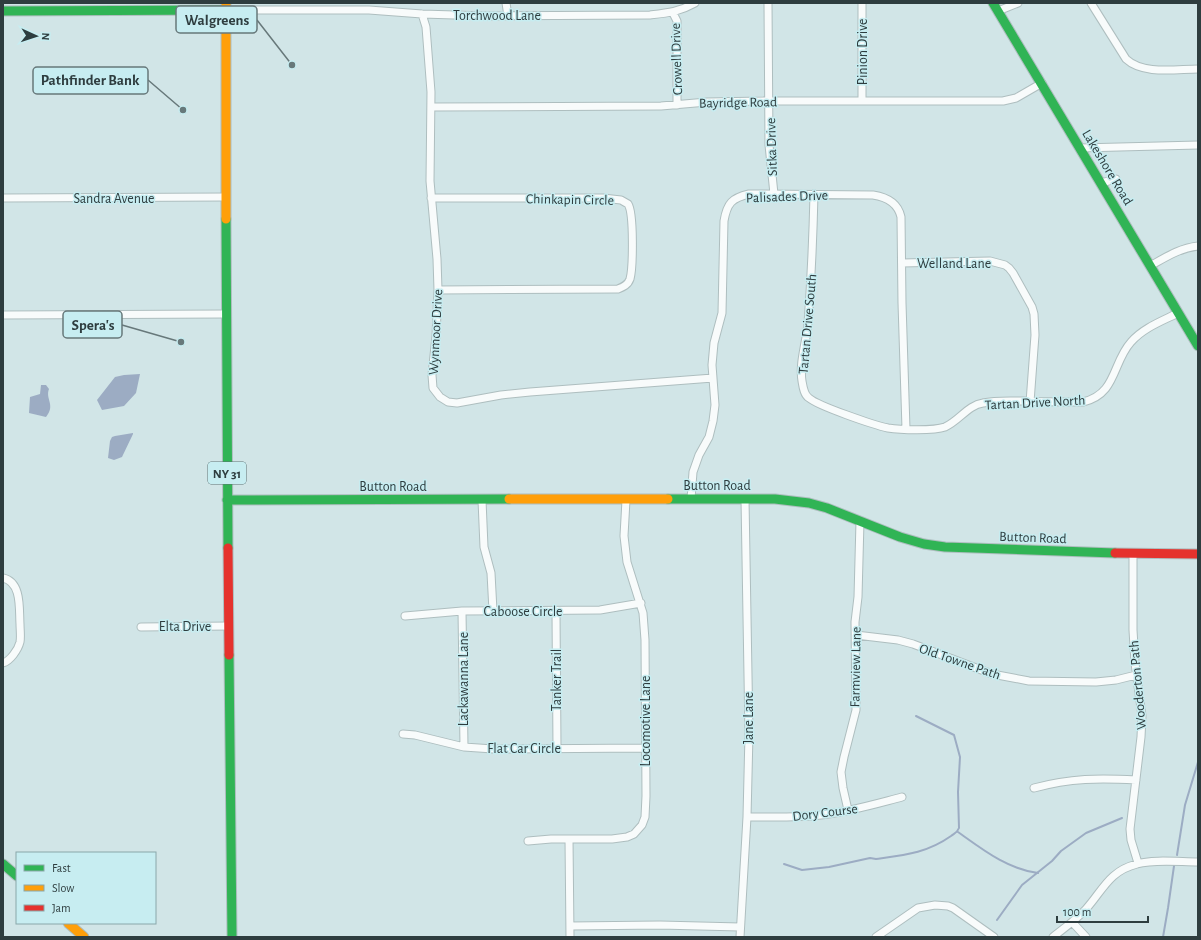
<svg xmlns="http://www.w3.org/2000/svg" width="1201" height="940" viewBox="0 0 1201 940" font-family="'Alegreya Sans',sans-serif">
<rect width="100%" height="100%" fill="#d1e5e7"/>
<path fill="#9cacc3" d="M140,374L136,393L124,406L102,410L97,400L115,377L124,375Z
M41,385H46L49,389C45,399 56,405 46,417L29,413L30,397L40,394Z
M133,433V434L122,457L114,460L108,458L110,441L112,437L115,436Z"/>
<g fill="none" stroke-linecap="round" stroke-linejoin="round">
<path stroke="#9cacc3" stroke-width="2" d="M958,832C982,849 1007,869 1038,873
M1177,855L1185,805L1198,762
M784,864L802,870L829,867L870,858L876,859C905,855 927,853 951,836C955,833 957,833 959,828L958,792L960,757L954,735L916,716
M997,920L1022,885L1052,861L1061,851L1086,833L1122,818
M1163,937L1168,908L1174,866"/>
<defs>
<path id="street" d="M506,3L508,16
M768,3L769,145L774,194
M862,3V101
M1091,3L1126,59C1143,75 1176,69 1198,69
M226,10H369L422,14L487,16L650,15C668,13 679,12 695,3
M998,11L1018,3
M673,13L677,21V105
M422,14L426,27L431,92L430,181L437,259L438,290L436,336L432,375L433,388L440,397L448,402L457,403L501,395L530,392L713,378
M431,107L661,106L707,102L769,101H1003L1016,98L1042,83
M1080,148L1198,145
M1101,183L1116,179
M814,194C813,238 811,281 808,324C806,343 799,363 802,381C803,387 804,395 809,398C818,406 874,425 888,428C900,430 934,431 945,427C959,421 968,405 983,403C996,400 1010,401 1023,401C1043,402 1063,402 1083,402C1117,394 1112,363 1131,342C1143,328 1162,321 1178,313
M3,198L226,197
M431,198H603L621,200L628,204C634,213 633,268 630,279C628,285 623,287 618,289L438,290
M902,263L990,261L1005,265L1009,268L1013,273L1032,307L1034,314L1035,335L1030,402
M1150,266C1166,257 1180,248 1198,246
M3,315L226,314
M691,499L693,472L699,455L709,437L713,421L715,405L712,365L714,343L722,313L724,221C727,203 732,198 749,194L873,195C886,197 898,203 901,217L902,303L906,429
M482,500L484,547L491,573L493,611
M1133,553V630L1135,663L1142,716L1141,737L1130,829L1131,840L1138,863
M3,578C22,582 19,609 20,624C20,629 21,637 20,642C18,650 10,661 3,663
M462,611L464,747
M556,612L557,748
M405,616L462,611L600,610L641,603
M141,627L229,626
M856,635L898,640L913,644L992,674L1029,681L1096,682L1116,680L1136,675
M403,734L415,735L464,747L493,749L645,748
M1034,788C1071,778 1099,778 1136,780
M848,810L843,788L841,772L844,757L856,710L855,622L858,597L860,521
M747,817C772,817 797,818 821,815C848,812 875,804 902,797
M569,839L570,937
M528,841L551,839H612L627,837L634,834L642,825L645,817L646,796L645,640L643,613L627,562L624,536L626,500
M1072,922L1086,937
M570,926L660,925L740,927
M740,937L747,817L749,734L745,499
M876,937L918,908L935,905L948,906L953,908L994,937
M1053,937C1064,928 1076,920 1086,909C1103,890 1109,871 1137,864C1153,859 1180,862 1198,862"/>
<path id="fast" d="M993,3L1198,346
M3,11L226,10
M226,219L228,548
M668,499H775L809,503L827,508L900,537L924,544L945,547L1115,553
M227,500L509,499
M229,655L232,937
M3,864L17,876"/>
<path id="slow" d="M226,3V219
M509,499H668
M68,923L84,937"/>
<path id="jam" d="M228,548L229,655
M1115,553L1198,554"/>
</defs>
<use href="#street" stroke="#aebebf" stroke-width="9"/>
<use href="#fast" stroke="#aebebf" stroke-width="11"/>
<use href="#slow" stroke="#aebebf" stroke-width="11"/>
<use href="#jam" stroke="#aebebf" stroke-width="11"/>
<use href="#street" stroke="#f8fbfb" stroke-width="7"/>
<use href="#fast" stroke="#30b455" stroke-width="9"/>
<use href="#slow" stroke="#ff9f0a" stroke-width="9"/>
<use href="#jam" stroke="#e5322d" stroke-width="9"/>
</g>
<g text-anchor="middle" stroke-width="3" stroke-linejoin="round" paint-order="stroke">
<rect fill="#c7edf1" stroke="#5c7274" stroke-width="1" x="208" y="462" width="38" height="22" rx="3"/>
<g font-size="13" font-weight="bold" fill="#2e3d3f">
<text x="227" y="478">NY 31</text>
</g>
<g font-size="14" fill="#2e3d3f" stroke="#c7edf1">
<text x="497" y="20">Torchwood Lane</text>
<text transform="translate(862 52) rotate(-90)" y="5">Pinion Drive</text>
<text transform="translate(676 59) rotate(-92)" y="5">Crowell Drive</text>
<text transform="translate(738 102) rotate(-1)" y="5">Bayridge Road</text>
<text transform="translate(771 147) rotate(-92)" y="5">Sitka Drive</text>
<text transform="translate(1108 167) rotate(59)" y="5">Lakeshore Road</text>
<text transform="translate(787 196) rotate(-2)" y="5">Palisades Drive</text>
<text x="114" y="203">Sandra Avenue</text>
<text transform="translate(570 199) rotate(1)" y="5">Chinkapin Circle</text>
<text x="954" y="268">Welland Lane</text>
<text transform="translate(807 324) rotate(-85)" y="5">Tartan Drive South</text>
<text transform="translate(435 332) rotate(-87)" y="5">Wynmoor Drive</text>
<text transform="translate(1035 402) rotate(-3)" y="5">Tartan Drive North</text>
<text x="717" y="490">Button Road</text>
<text x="393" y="491">Button Road</text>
<text transform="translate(1033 537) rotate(2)" y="5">Button Road</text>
<text x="523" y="616">Caboose Circle</text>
<text x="185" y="631">Elta Drive</text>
<text transform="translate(960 661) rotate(19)" y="5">Old Towne Path</text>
<text transform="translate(855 667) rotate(-89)" y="5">Farmview Lane</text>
<text transform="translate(463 679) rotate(-90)" y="5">Lackawanna Lane</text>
<text transform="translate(556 680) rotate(-90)" y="5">Tanker Trail</text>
<text transform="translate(1137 685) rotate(-95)" y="5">Wooderton Path</text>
<text transform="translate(748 718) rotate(-90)" y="5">Jane Lane</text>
<text transform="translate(645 721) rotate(-90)" y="5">Locomotive Lane</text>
<text x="524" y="753">Flat Car Circle</text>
<text transform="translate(825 812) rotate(-7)" y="5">Dory Course</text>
</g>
</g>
<path fill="none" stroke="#67787a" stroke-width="1.5" d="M292 65L257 20M183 110L148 80M181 342L122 325"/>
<g fill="#67787a" stroke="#c7edf1" stroke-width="1.5">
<circle cx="292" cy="65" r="4"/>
<circle cx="183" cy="110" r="4"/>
<circle cx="181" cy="342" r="4"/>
</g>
<g fill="#c7edf1" stroke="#67787a" stroke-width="1.5">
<rect x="176" y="6" width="81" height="27" rx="4"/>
<rect x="33" y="67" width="115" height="27" rx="4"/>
<rect x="63" y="311" width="59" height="27" rx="4"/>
</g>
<g font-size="15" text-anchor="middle" font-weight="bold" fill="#2e3d3f">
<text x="217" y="25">Walgreens</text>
<text x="90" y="85">Pathfinder Bank</text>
<text x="93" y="330">Spera's</text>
</g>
<rect width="1201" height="940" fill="none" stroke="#2e3d3f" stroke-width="8"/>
<rect x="16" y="852" width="140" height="72" fill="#c7edf1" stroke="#8aa7aa"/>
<rect x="24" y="865" width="20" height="6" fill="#30b455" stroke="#8aa7aa"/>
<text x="52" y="872" font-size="12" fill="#2e3d3f">Fast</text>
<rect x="24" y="885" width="20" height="6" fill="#ff9f0a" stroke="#8aa7aa"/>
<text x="52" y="892" font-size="12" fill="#2e3d3f">Slow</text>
<rect x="24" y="905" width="20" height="6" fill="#e5322d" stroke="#8aa7aa"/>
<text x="52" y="912" font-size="12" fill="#2e3d3f">Jam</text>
<g transform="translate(36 36) rotate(93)" stroke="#c7edf1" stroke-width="3" paint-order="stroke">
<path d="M0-3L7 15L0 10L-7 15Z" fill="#2e3d3f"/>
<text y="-6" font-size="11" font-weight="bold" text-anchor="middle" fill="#2e3d3f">N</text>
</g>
<path d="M1057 916v6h91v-6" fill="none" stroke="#2e3d3f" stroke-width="2"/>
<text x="1063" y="916" font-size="12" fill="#2e3d3f" stroke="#c7edf1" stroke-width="3" paint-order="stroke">100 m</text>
</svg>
